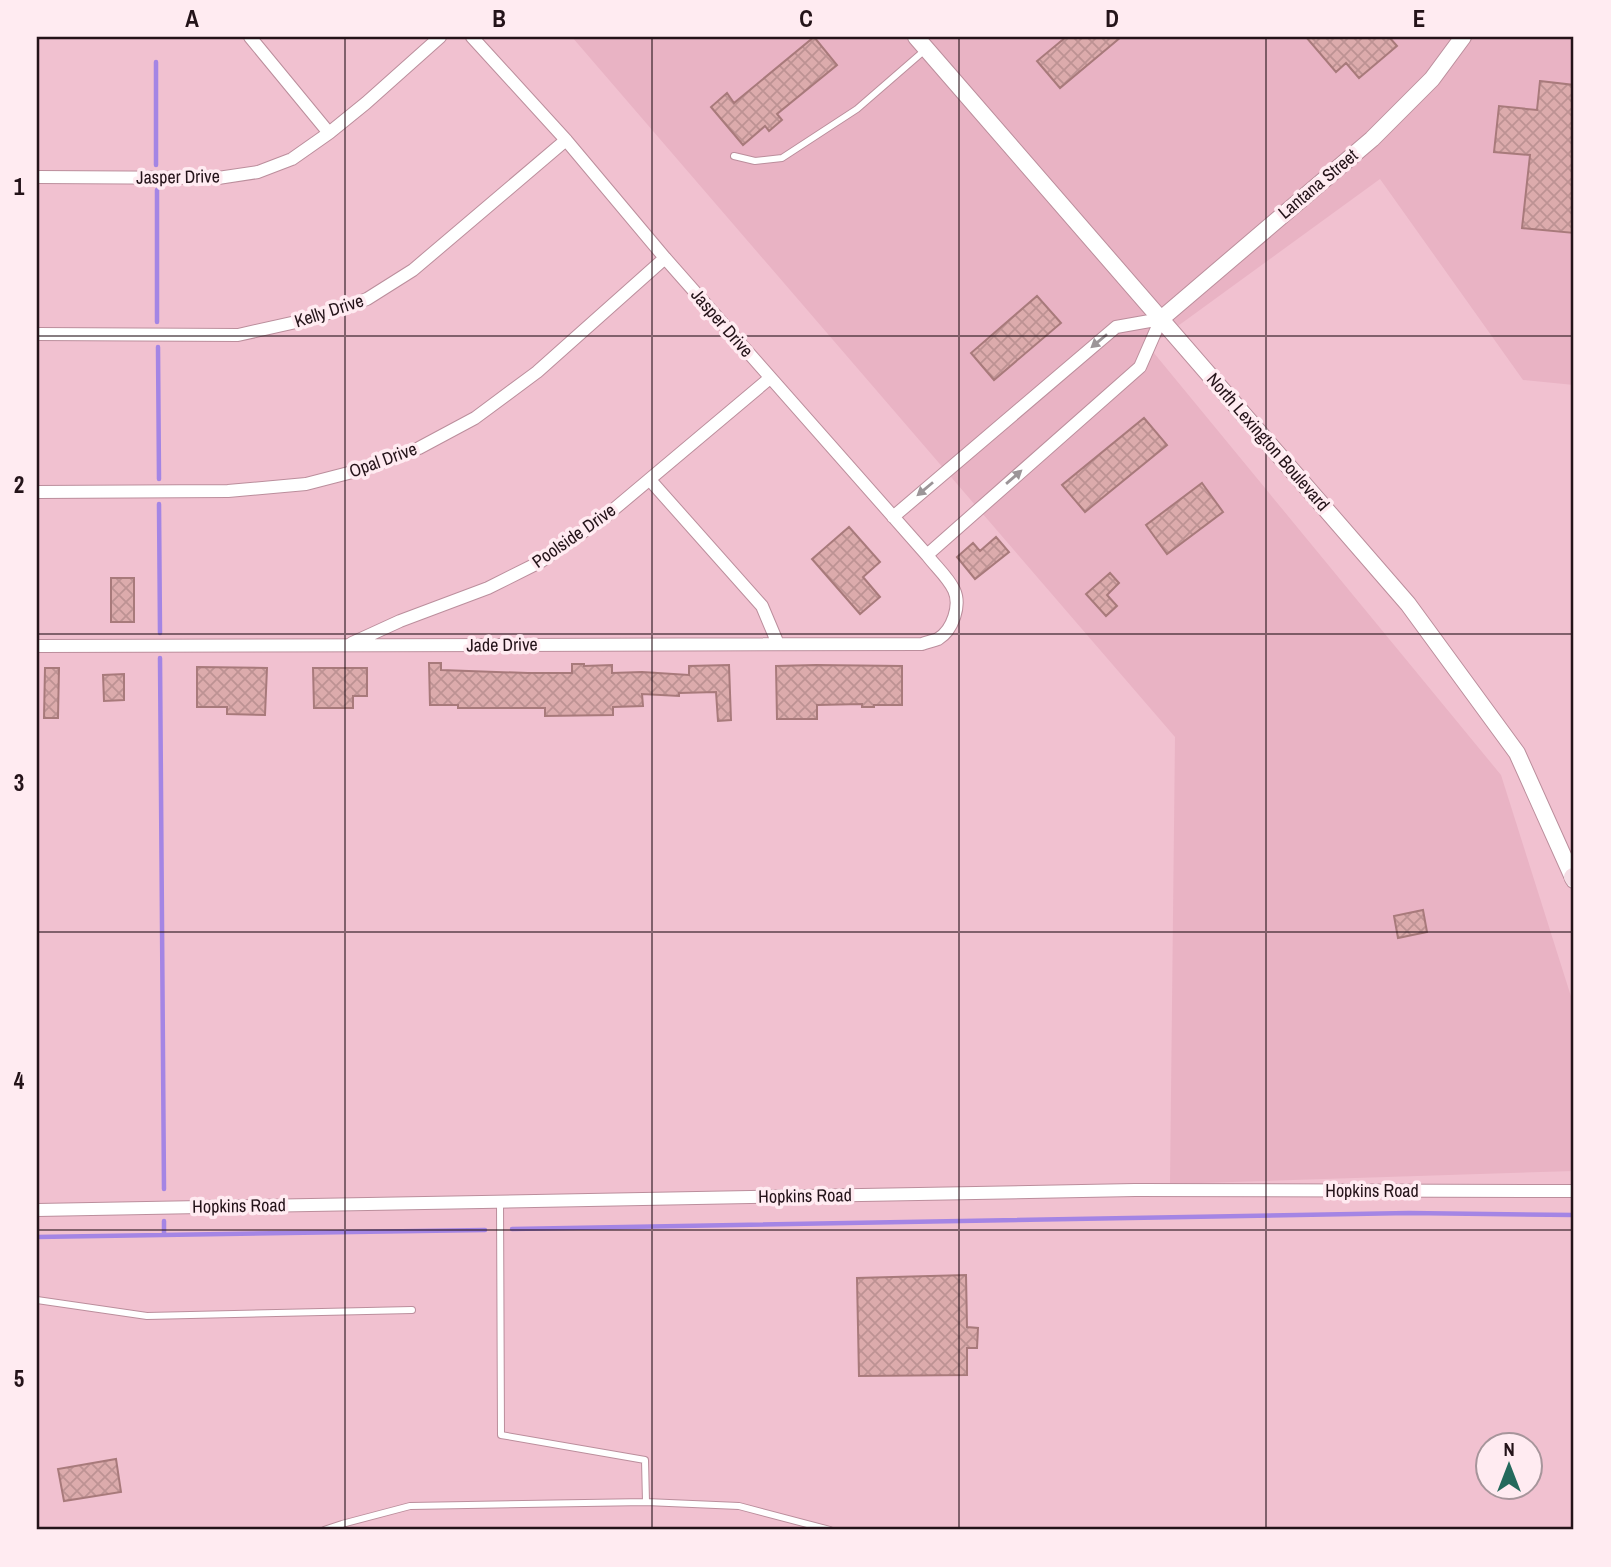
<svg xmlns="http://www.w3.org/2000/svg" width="1611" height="1567" viewBox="0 0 1611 1567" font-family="'Archivo Narrow',sans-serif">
<defs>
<pattern id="building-cross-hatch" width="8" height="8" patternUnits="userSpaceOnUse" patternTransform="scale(1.75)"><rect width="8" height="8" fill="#dcabac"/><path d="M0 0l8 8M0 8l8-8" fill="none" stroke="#bd9293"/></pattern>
</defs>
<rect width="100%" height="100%" fill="#f1c1d0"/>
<path fill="#e9b3c4" d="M572,37H1574V385L1523,380L1380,179L1149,347L1501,775L1574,1006V1171L1170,1184L1175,737Z"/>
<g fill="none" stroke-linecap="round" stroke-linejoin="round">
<path stroke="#a485e4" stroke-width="4.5" d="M156,62V165
M157,190V322
M158,347L159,479
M159,504L160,633
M160,658L164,1189
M164,1221V1235
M512,1229L1409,1213L1574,1215
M37,1237L485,1230"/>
</g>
<path fill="url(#building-cross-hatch)" stroke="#a87a7b" stroke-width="2" d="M814,37L837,65L777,114L782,120L769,131L765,126L743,145L711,107L727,93L734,103Z
M1066,37H1121L1060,88L1037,61Z
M1306,37H1389L1397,46L1359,78L1346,63L1336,72Z
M1540,81L1574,85V233L1522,228L1530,155L1494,152L1499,106L1537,110Z
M1037,296L1061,323L994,380L971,353Z
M1144,418L1167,445L1085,512L1062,485Z
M1202,483L1223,512L1167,554L1146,525Z
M849,527L880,562L863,577L880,597L860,614L812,559Z
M996,537L1009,552L975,579L957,557L973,543L980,551Z
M1110,573L1119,583L1107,595L1117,606L1106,616L1086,594Z
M111,578H134V622H111Z
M429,663H441V670L528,673H572V664H584V666L612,665V673L642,672L689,675V666L729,665L731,720L718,721L716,692L679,693V696L642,694L643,706L613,707V715L545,716V708H458V705H430Z
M816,665L902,666V705H874V707H862V704L817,705V719H777L776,666Z
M197,667L267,668L265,715L227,714V707H197Z
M45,668H59L58,718H44Z
M313,668H367V696H353V708H314Z
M124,674V700L104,701L103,675Z
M1423,910L1427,932L1398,938L1394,916Z
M966,1275L967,1327L978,1328L977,1348H967V1375L859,1376L857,1278Z
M116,1459L121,1492L64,1501L58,1469Z"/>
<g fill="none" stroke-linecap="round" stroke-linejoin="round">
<defs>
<path id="service" d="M734,156L755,161L782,158L857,109L925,50
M500,1201L501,1435L645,1460L646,1502
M37,1300L147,1316L412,1310
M324,1530L342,1524L410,1506L646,1502L739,1506L830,1530"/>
<path id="minor" d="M250,37L329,133
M37,177L218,178L258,172L292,159L329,133L366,103L440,37
M37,334L238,335L314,318L367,299L413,270L566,140
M650,480L762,606L778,644
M37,492L228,491L306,484L364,469L419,448L475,418L537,372L665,258
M893,517L1116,327L1161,319
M927,555L1140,367L1161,319
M352,643L400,621L488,588L540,562L607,515L770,378
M37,646L922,644C927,642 933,641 938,639C953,630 961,605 954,590C948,577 935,566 927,555L665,258L566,140L472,37
M37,1210L1135,1190L1574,1191"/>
<path id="tertiary" d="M916,37L1408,604L1517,753L1574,880
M1161,319L1372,139L1432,79L1463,37"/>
<path id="secondary" d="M1573,877L1574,878"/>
</defs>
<use href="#service" stroke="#bb8e9c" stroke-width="8"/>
<use href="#minor" stroke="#bb8e9c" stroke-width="14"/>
<use href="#tertiary" stroke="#bb8e9c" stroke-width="18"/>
<use href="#secondary" stroke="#bb8e9c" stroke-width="19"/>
<use href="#service" stroke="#fff" stroke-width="6"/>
<use href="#minor" stroke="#fff" stroke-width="12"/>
<use href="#tertiary" stroke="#fff" stroke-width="16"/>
<use href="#secondary" stroke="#f5dde5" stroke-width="18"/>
</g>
<defs><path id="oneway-solid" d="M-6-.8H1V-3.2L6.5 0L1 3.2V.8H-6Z" transform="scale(1.75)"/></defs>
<g fill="#9c9598">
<use href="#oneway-solid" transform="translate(1099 341) rotate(140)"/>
<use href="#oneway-solid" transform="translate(1014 477) rotate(-41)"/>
<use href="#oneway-solid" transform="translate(925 489) rotate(140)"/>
</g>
<path fill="none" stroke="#241319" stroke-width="2" stroke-opacity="0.55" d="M345,37V1530M652,37V1530M959,37V1530M1266,37V1530M37,336H1574M37,634H1574M37,932H1574M37,1230H1574"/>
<g text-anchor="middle" stroke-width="7" stroke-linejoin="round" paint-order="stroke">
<g font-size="18" fill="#241319" stroke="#ffebf1">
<text transform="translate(178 177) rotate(-1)" y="6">Jasper Drive</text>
<text transform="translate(1318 184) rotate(-40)" y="6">Lantana Street</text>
<text transform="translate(329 311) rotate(-18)" y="6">Kelly Drive</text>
<text transform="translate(722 323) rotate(49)" y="6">Jasper Drive</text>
<text transform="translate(1268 442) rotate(49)" y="6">North Lexington Boulevard</text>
<text transform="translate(383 460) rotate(-20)" y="6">Opal Drive</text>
<text transform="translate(574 536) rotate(-35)" y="6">Poolside Drive</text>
<text transform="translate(502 645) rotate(-1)" y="6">Jade Drive</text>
<text x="1372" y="1197">Hopkins Road</text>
<text transform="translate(805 1196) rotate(-1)" y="6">Hopkins Road</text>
<text transform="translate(239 1206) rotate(-1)" y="6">Hopkins Road</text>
</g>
</g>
<rect width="1611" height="1567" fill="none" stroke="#ffebf1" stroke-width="77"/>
<g transform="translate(1509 1466)"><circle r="33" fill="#ffebf1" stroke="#a7959b" stroke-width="2"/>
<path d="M0-5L12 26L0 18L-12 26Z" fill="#24695c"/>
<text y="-10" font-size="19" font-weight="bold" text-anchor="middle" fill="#241319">N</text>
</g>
<rect x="38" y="38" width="1534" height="1490" fill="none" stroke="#241319" stroke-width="2.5"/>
<g font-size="23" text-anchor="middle" font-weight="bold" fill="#241319">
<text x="192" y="27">A</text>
<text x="499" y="27">B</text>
<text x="806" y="27">C</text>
<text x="1112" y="27">D</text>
<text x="1419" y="27">E</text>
<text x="19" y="195">1</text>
<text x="19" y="493">2</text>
<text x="19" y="791">3</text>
<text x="19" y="1089">4</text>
<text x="19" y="1387">5</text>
</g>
</svg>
